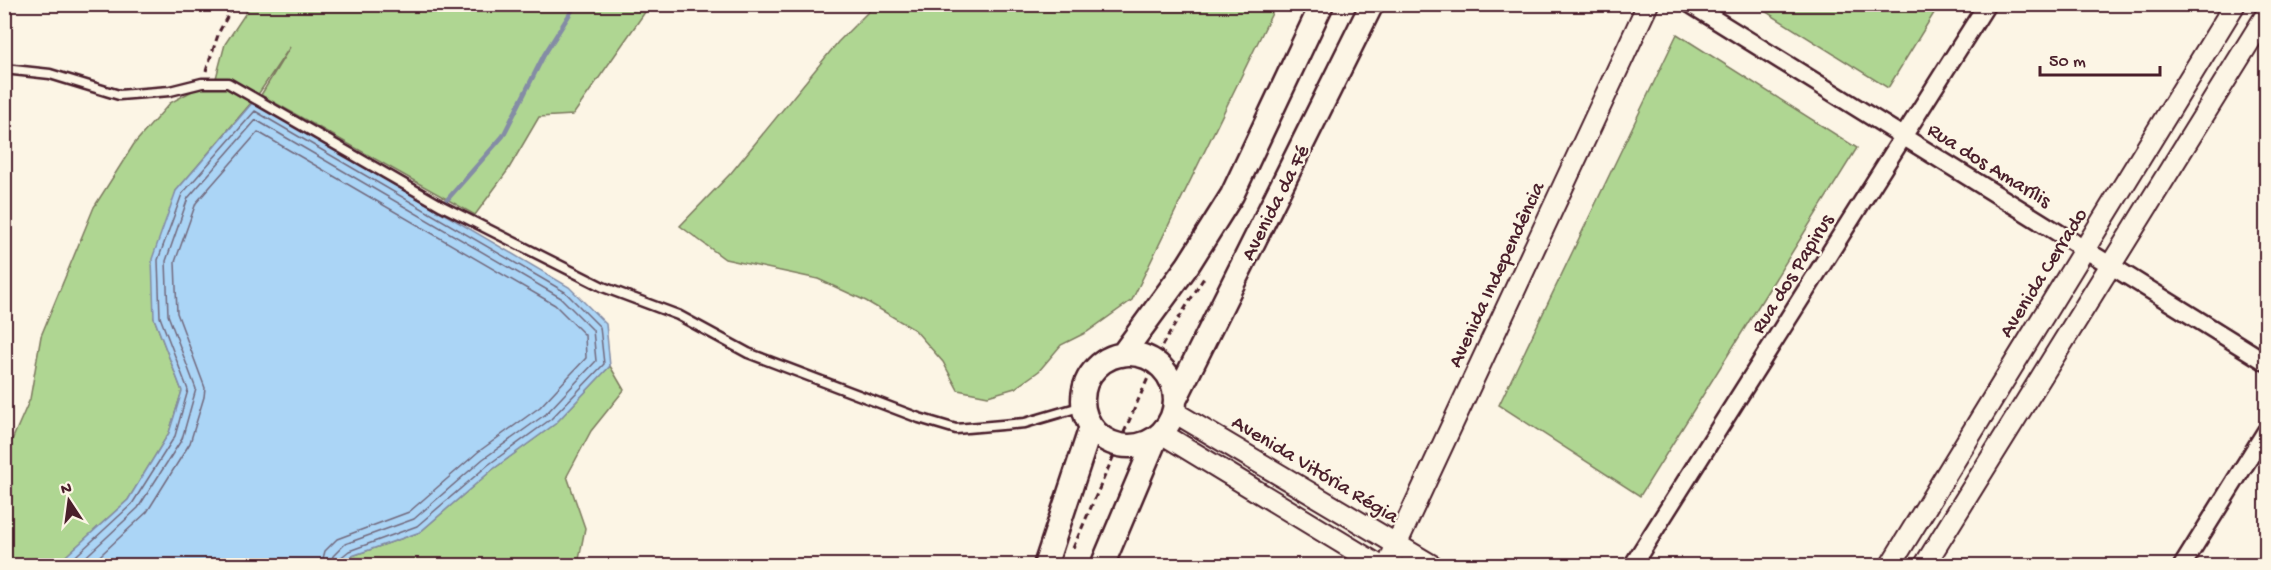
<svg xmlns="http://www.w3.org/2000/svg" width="2271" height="570" viewBox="0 0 2271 570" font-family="'Gochi Hand',sans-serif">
<rect width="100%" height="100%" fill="#fcf5e5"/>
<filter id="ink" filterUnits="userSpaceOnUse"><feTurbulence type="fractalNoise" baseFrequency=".0167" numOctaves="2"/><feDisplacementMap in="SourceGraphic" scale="12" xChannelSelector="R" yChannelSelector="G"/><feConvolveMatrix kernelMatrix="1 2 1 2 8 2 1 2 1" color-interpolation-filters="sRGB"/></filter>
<g filter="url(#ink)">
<path fill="#afd692" stroke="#7c7a5e" stroke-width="1.5" d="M876,4L1276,5L1132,300L1087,332L1061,345L1039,371L1015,388L988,396L958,390L943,362L915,330L866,301L818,279L725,259L680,226L731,173L838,42Z
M251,5H650L573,115L539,117L508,170L475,215L261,95L290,47L253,102L237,93L251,103L176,191L154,318L182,391L169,433L128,500L56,565L5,566V456L30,399L41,336L94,207L134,144L170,103L216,78L225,44Z
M1755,5H1939L1888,88Z
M1677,34L1857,148L1640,496L1499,405Z
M610,366L624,390L591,431L567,476L585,528L578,565L342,566L352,556L420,532L492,470L555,424Z"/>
<path fill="#abd5f6" stroke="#848ca5" stroke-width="1.5" d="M253,102L569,287L606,324L610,366L555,424L492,470L420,532L352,556L342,565H56L128,500L169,433L182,391L154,318L152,259L176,191Z"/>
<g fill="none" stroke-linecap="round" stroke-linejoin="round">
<path stroke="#71687c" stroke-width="1.5" d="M65,566L132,504L175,436L188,390L160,317L158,260L182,194L255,111L565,292L600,327L604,364L551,419L488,465L417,526L349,551L339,559L338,566
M76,566L138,508L182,439L196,389L168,315L166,261L188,198L256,120L561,298L593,330L596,361L546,414L483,459L414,519L345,544L333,556L330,566
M89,566L147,512L190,443L204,397L205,388L177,313L175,262L196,203L258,132L555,305L585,335L586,358L540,407L478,452L409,512L337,539L325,551L321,566"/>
<path stroke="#848ca5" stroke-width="4.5" d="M438,210L503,136L544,55L576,4"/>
<defs>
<path id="service" d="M4,69L50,74L119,95L170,91L202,83H228L442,206L603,287L678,315L748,353L919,418L956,429L1025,423L1083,406"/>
<path id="minor" d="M1690,4L2266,362
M1632,566L1987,4
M2182,566L2266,431"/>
<path id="tertiary" d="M1174,412L1433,566
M1161,433L1380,566
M1388,566L1397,543L1648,4
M1890,566L2235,4
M1924,566L2266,15"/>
<path id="secondary" d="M1083 400a46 46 0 1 1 92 0a46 46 0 1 1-92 0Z
M1122,355L1188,265L1232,195L1322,4
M1175,400L1372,4
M1045,566L1091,427
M1102,566L1156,438"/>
</defs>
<use href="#service" stroke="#4a1f2b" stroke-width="13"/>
<use href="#minor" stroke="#4a1f2b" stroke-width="21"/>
<use href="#tertiary" stroke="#4a1f2b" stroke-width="24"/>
<use href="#secondary" stroke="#4a1f2b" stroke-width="27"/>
<path stroke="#4a1f2b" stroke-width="3" stroke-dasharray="6 4.5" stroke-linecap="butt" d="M206,71L219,32L234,4
M1073,548L1163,344L1205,276"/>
<use href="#service" stroke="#fcf5e5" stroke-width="8"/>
<use href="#minor" stroke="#fcf5e5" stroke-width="16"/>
<use href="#tertiary" stroke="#fcf5e5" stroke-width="20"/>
<use href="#secondary" stroke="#fcf5e5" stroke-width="22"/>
</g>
</g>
<g text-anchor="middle" stroke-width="4.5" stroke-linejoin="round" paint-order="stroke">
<g font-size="21" fill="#4a1f2b" stroke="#fcf5e5">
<text transform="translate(1990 164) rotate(32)" y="7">Rua dos Amarílis</text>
<text transform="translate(1274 202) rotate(-63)" y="7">Avenida da Fé</text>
<text transform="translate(2042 272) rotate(-58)" y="7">Avenida Cerrado</text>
<text transform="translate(1791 273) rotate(-58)" y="7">Rua dos Papirus</text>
<text transform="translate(1495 274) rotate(-65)" y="7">Avenida Independência</text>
<text transform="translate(1316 468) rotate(31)" y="7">Avenida Vitória Régia</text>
</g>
</g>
<rect width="2271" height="570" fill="none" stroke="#fcf5e5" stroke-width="24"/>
<rect x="12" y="12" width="2247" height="546" fill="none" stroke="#4a1f2b" stroke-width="2" filter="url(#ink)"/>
<g transform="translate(69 501) rotate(347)" stroke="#fcf5e5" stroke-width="4.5" paint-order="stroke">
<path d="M0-4.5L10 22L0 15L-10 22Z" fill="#4a1f2b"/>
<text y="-9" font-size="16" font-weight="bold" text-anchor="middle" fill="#4a1f2b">N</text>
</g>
<path d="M2040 66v9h120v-9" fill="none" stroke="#4a1f2b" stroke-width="3"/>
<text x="2049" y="66" font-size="18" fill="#4a1f2b" stroke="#fcf5e5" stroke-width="4.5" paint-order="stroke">50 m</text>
</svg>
